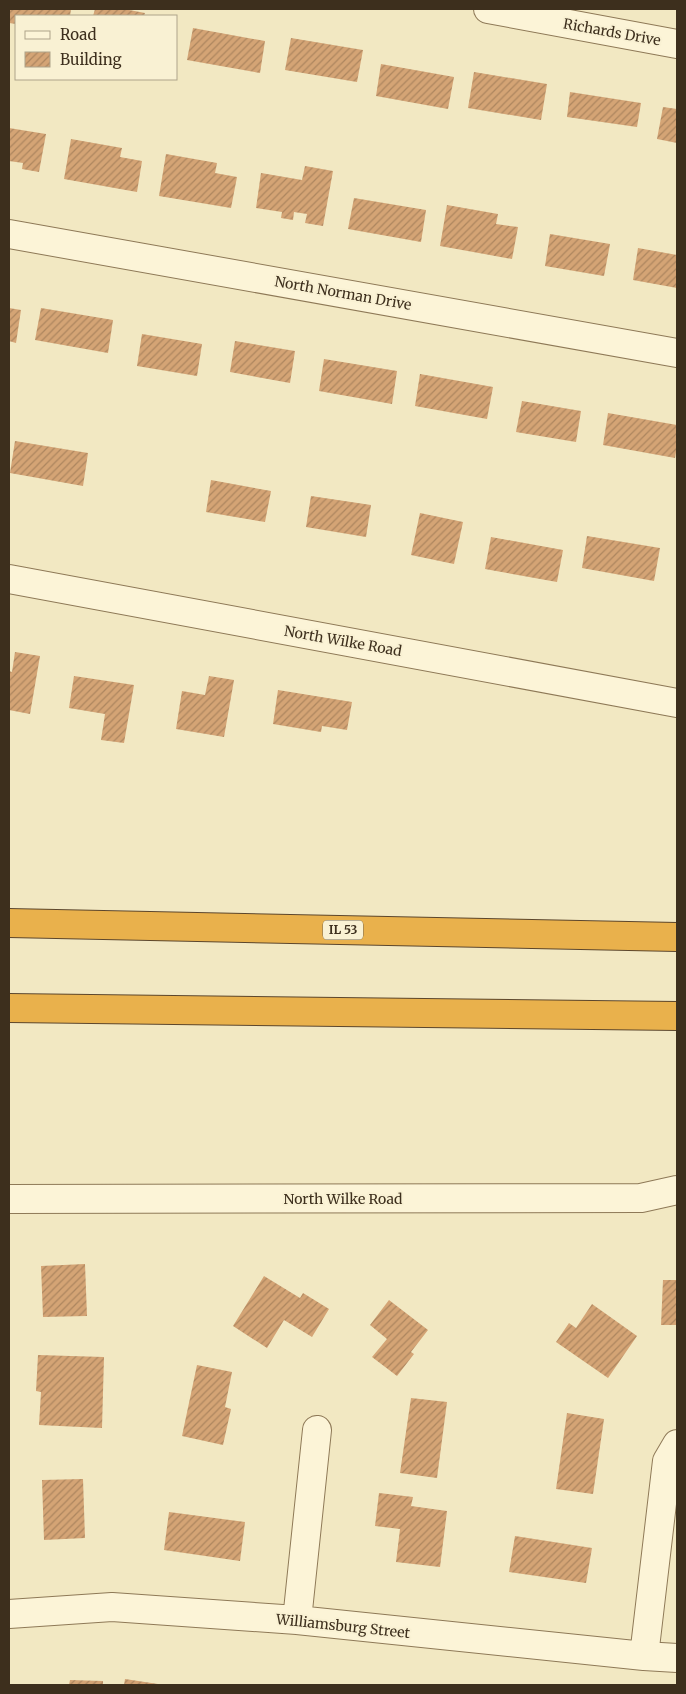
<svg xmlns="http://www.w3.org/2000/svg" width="686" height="1694" viewBox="0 0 686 1694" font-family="Merriweather,serif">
<defs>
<pattern id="building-hatch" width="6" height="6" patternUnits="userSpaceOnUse" patternTransform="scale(1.25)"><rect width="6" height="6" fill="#d4a475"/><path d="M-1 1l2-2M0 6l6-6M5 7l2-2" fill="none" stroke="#ad865f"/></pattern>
</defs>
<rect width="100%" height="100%" fill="#f2e8c2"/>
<path fill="url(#building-hatch)" d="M9,9H71L70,16H16V24L9,23Z
M95,9H124L145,13L144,16H93Z
M193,28L265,41L260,73L187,60Z
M291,38L363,50L357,82L285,70Z
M381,64L454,77L448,109L376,96Z
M474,72L547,84L541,120L468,108Z
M570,92L641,103L637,127L567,117Z
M663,107L677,109V143L657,139Z
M9,128L46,134L39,172L22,169L23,163L9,161Z
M71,139L122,148L120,157L142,161L137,192L64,179Z
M166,154L217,163L215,173L237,177L231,208L159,196Z
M305,166L333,171L323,226L305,223L307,214L294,212L293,220L281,218L282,212L256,208L261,173L302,180Z
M354,198L426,210L421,242L348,229Z
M447,205L498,214L496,224L518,227L512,259L440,246Z
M550,234L610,244L604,276L545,266Z
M638,248L677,255V288L633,280Z
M9,308L21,310L16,343L9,341Z
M41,308L113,320L108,353L35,340Z
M142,334L202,344L197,376L137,366Z
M235,341L295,351L290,383L230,372Z
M324,359L397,371L392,404L319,391Z
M420,374L493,387L487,419L415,406Z
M522,401L581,411L576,442L516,432Z
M608,413L677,425V446L675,458L603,445Z
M15,441L88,453L83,486L10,473Z
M211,480L271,491L265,522L206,512Z
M311,496L371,505L366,537L306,527Z
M420,513L463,522L454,564L411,555Z
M587,536L660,548L654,581L582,568Z
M491,537L563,550L557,582L485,569Z
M15,652L40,656L30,714L9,710V671L12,672Z
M74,676L134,685L124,743L101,740L105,714L69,708Z
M209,676L234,680L224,737L176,729L182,691L205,695Z
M278,690L352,702L347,730L322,726L321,732L273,724Z
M85,1264L87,1316L43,1317L41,1266Z
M264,1276L300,1298L303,1293L329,1309L312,1337L284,1320L267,1348L233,1326Z
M663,1280H677V1325H661Z
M389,1300L428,1330L411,1352L414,1354L397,1376L372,1357L387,1339L370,1325Z
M592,1304L637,1336L608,1378L556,1342L569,1323L576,1328Z
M38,1355L104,1357L102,1428L39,1425L41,1392L36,1391Z
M197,1365L232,1372L225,1407L231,1409L223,1445L182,1436Z
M411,1398L447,1402L437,1478L400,1473Z
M567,1413L604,1419L593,1494L556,1489Z
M83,1479L85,1538L44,1540L42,1480Z
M379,1493L413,1497L411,1506L447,1511L440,1567L396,1562L400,1529L375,1526Z
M169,1512L245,1522L240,1561L164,1550Z
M515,1536L592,1548L586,1583L509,1572Z
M125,1679L158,1684V1685H124Z
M70,1680L103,1681V1685H69Z"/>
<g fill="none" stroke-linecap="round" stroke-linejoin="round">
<defs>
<path id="minor" d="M488,9L677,44
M9,234L677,353
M9,579L677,703
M9,1199L641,1198L677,1190
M9,1614L112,1607L297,1620L644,1656L677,1658
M297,1620L317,1430
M644,1656L667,1461L677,1444"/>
<path id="highway" d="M9,923L677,937
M9,1008L677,1016"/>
</defs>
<use href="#minor" stroke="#8e7957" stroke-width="30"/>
<use href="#highway" stroke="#5c462c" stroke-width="30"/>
<use href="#minor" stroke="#fcf4d7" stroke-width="28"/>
<use href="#highway" stroke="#e9b14c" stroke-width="28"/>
</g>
<g text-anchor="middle" stroke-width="4" stroke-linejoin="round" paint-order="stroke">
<rect fill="#f9f1d3" stroke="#756954" stroke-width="1" x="323" y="920.5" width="40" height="19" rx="4"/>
<g font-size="12" font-weight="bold" fill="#3d2f1d">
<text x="343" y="934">IL 53</text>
</g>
<g font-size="14" fill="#3d2f1d" stroke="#f9f1d3">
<text transform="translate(612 32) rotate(10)" y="5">Richards Drive</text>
<text transform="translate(343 293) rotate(10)" y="5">North Norman Drive</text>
<text transform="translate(343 641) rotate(10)" y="5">North Wilke Road</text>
<text x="343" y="1204">North Wilke Road</text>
<text transform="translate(343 1626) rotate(6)" y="5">Williamsburg Street</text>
</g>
</g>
<rect width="686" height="1694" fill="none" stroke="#3d2f1d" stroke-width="20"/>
<rect x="15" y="15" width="162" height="65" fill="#f9f1d3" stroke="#aea38a"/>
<rect x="25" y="31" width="25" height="8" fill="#fcf4d7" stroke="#aea38a"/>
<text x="60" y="40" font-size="15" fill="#3d2f1d">Road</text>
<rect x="25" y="52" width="25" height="15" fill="url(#building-hatch)" stroke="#aea38a"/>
<text x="60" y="65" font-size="15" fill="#3d2f1d">Building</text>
</svg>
